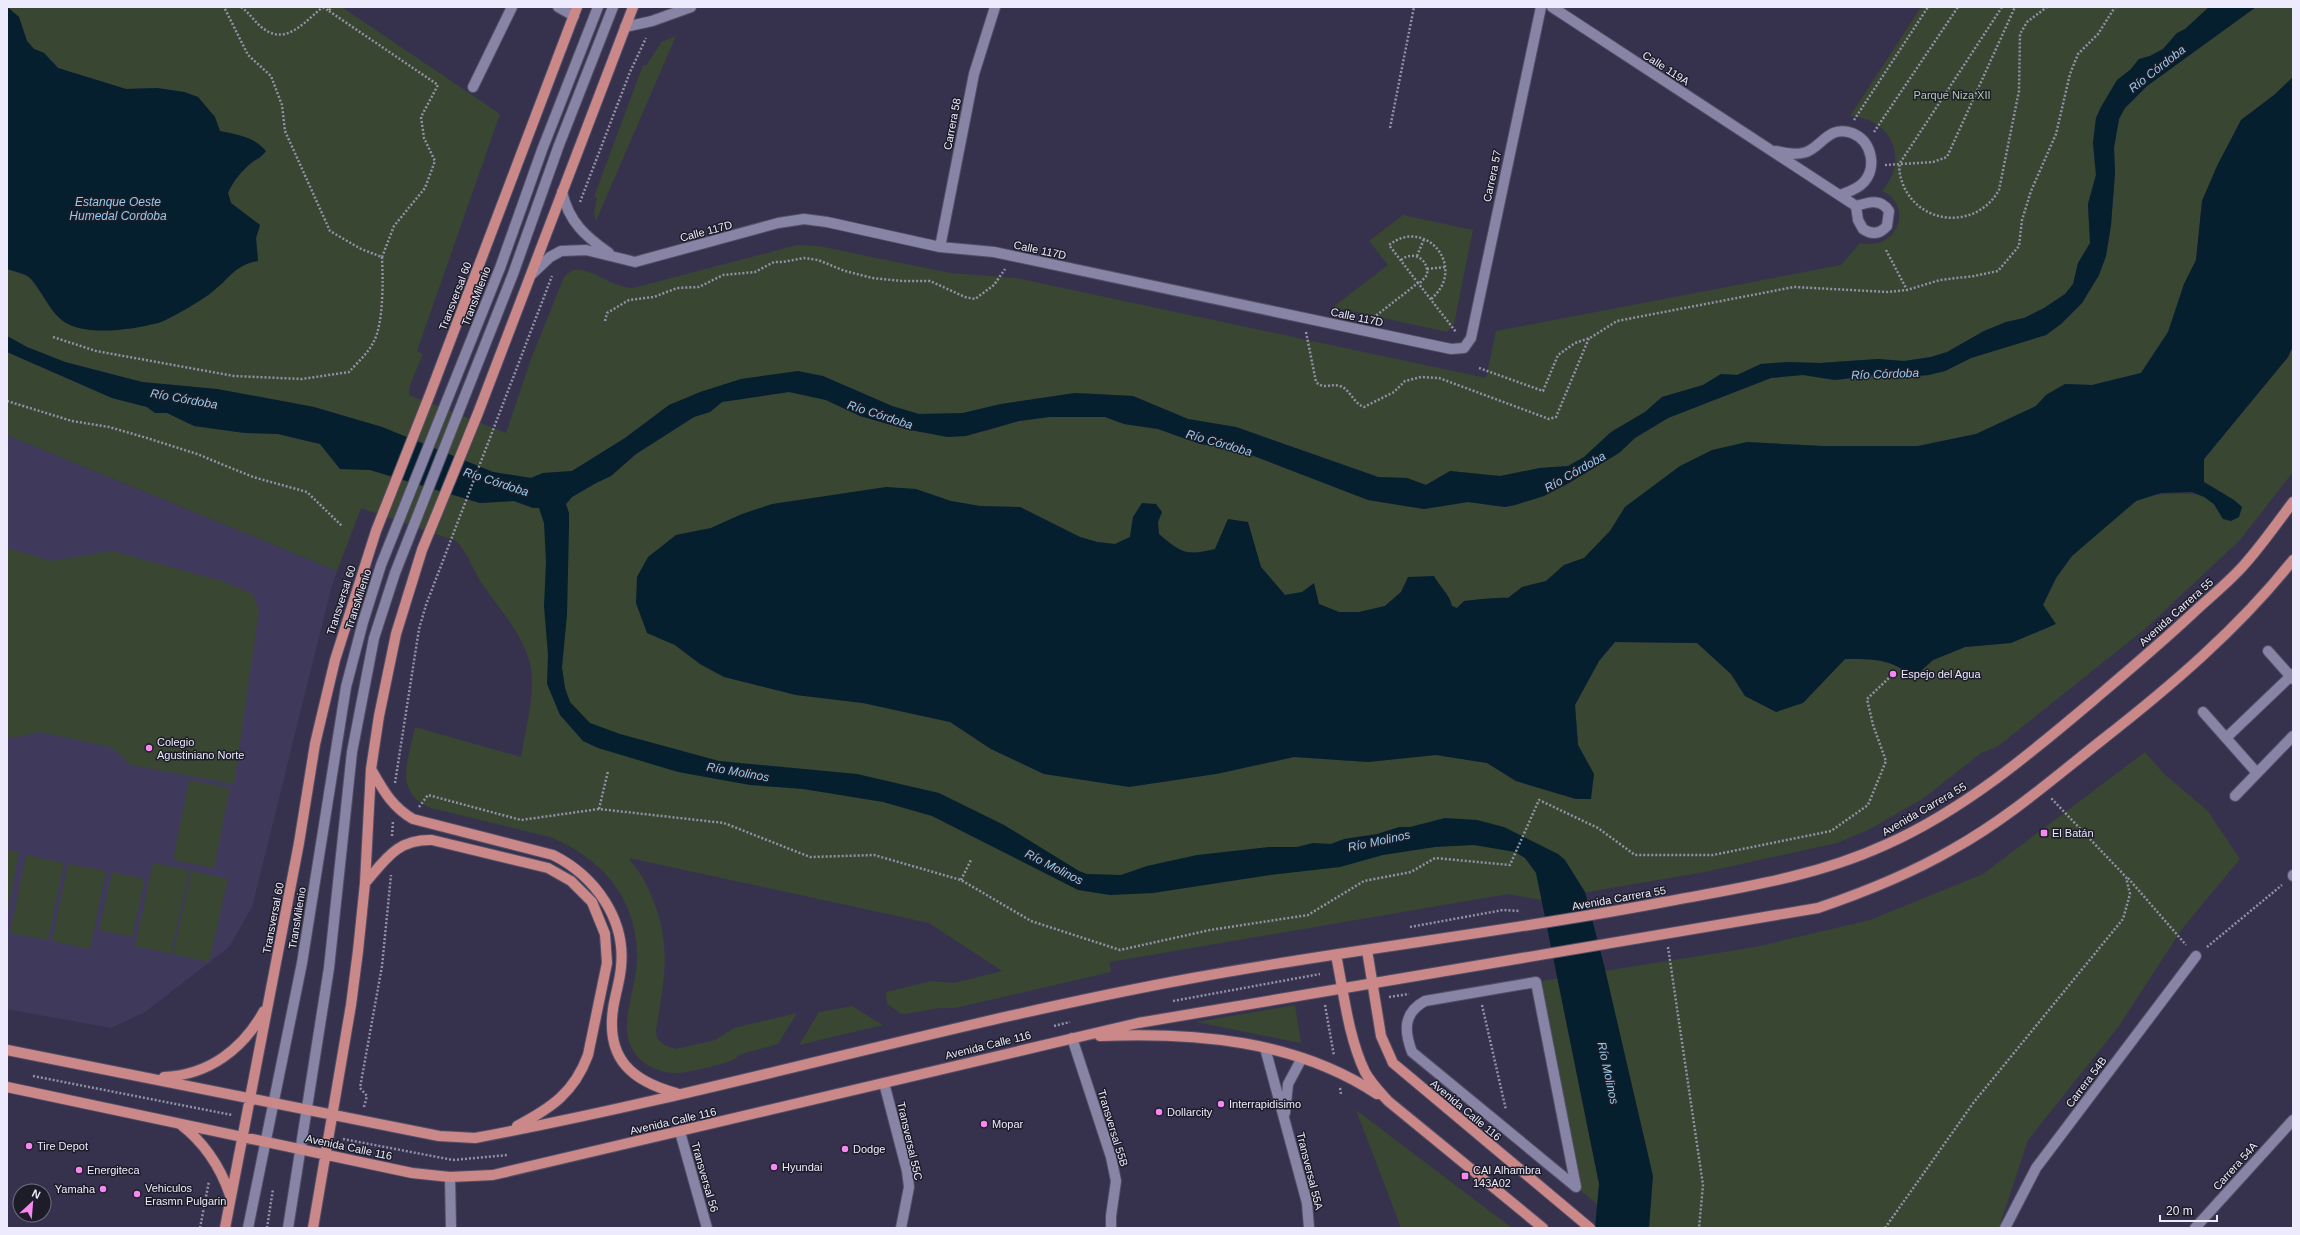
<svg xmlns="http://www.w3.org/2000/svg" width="2300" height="1235" viewBox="0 0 2300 1235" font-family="Arial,sans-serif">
<rect width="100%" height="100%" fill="#36324e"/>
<path fill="#3f3a5c" d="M7,435L337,571L331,589L252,907L229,947L145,1012L111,1028L7,1009Z"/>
<path fill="#384632" d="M8,7H342L500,114L417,351L423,354L410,385L409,395L506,433L531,359L564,277C569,272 575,268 582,270C600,274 613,287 633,288L797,245L819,246L950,273L1016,278L1486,378L1496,331L1841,265L1860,243C1900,251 1913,204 1882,191C1910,159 1891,118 1850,116L1921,7H2209L2185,29L2177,33L2163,49L2150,56L2139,59L2130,70L2117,80L2101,107L2096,118L2093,142L2096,175L2088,204L2090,243L2078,263L2073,284L2065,294L2044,308L2024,318L2006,322L1984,331L1947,352L1931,357L1904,361L1878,359L1820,363L1787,362L1761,364L1737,375L1721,374L1703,385L1662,397L1645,412L1611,432L1584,457L1569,466L1540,468L1500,476L1450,471L1426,485L1407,478L1379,477L1236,427L1188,419L1133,396L1075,393L1001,404L963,413L919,414L892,406L844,385L798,372L741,379L669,405L625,438L572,471L543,473L531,478L493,472L382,427L314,407L217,389L142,382L65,362L27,347L7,336V269L29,277L58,316L68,324L223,283C233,271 242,263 258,261L256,238L260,225L231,203L228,193C234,178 246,164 261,158L228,134L220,131L214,117L198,97L184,92L157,88L126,89L58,68L44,53L34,49L27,41L19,17Z
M2256,7H2293V77L2274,95L2241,120L2217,166L2202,201L2196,260L2184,284L2168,332L2141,373L2092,385L2065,384L2046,395L2036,406L1976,434L1918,446H1823L1747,442L1680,466L1625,507L1610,531L1584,558L1564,565L1546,581L1522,587L1508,598C1493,597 1479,600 1464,601L1457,608L1452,606C1450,595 1439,586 1434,576L1401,592L1385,606L1359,612H1339L1319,604L1302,592L1285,595L1261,567L1256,552L1228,519L1215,549C1185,556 1182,554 1159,534L1158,522L1162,512L1133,517L1130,537L1115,544L1097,542L1080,537L1020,507L980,506L951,501L742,514L711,528L676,535L647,633L675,645L700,664L724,677L796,695L863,703L950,722L991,749L1044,774H1216L1294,757L1368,762L1436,755L1487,763L1516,781L1576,799L1594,774L1578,745L1575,705L1599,661L1615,642L1697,643L1731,674L1745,696L1803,703L1845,659C1873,659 1891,658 1913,678L1933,660L1965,647L2011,643L2055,624L2043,605C2051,588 2059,569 2073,555C2087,541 2119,513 2135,502C2148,494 2163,494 2177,494C2205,494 2208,494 2223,519L2242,507L2234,500L2204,482V459L2288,357L2293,346V472L2240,540L2145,629L1997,747L1981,753L1924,798L1870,829L1837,843L1705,872L1541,900L1508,894L1110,962L1111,972L955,1008H940L905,1014L900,1013L887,1004L886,992L932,981L954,983L1002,971L929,923L629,858C633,865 640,872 644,880C673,935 666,973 656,1030L657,1038L664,1045L676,1049L715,1040L734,1028L797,1013L778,1044C766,1048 752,1050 740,1055C737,1056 736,1059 733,1060C725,1064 686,1073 677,1073C649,1073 625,1054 627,1024C628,1000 638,977 637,953C635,896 601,858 550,837L431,808C392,792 409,759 415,727L521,757C525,732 532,706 532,681C533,645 502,613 483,585C473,571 468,552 456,541L361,508L337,571L7,435V352L112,398L147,407L155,413H167L194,426L245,433L278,434L320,444L340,469L370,470L480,503L514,501L533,508L566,504L572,497L596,483L611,476L636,454L694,417L710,412L722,402L789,392L826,400L860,416L905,429L948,437L986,431L1019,421L1049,417H1105L1124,424L1158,429L1200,444L1233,448L1368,500L1424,509L1468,502L1505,507L1515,505L1544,496L1569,483L1619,453L1635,438L1668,418L1771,378L1803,375L1835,380L1886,375L1918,377L1945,371L1971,358L2046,335L2061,324L2082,303L2099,275L2106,256L2111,225L2115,173L2114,148L2119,119L2125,108L2147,86Z
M676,36L596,221L594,212L597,198L594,197L643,65H647C651,56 657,51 661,42Z
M1403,215L1473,230L1454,324L1447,332L1333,307L1388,265L1369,241Z
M7,548L52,561L112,551L222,581L253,594L259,611L234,784L131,765L111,747L40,732L13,738L7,737Z
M2145,752L2164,774L2207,810L2240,859L2182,929L2119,1026L2028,1140L1999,1228H1626L1576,1187L1536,982L1755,947L1870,920L1983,874Z
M189,780L230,788L214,868L173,860Z
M7,850L19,852L7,915Z
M26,855L64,863L48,940L10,933Z
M153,863L189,870L171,954L135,946Z
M68,864L106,871L90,949L52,941Z
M191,871L228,879L209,962L173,954Z
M112,872L145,879L132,937L99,930Z
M1295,1005L1301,1043L1196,1022Z
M852,1006L883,1025L799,1045L819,1012Z
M1356,1110L1512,1228H1401Z"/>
<path fill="#051f2e" d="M7,7L19,17L27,41L34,49L44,53L58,68L126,89L157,88L184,92L198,97L215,117L220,131C238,135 253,136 266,151C261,158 257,158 251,163C242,171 233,181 228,193L231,203L260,225L256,238L258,261C236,264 228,280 211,293C202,300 169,320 158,323C135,329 91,336 68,324C50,315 43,291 30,278C25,273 13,271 7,269Z
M2209,7H2256L2147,86L2125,108L2119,119L2114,148L2115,173L2111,225L2106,256L2099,275L2082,303L2061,324L2046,335L1971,358L1945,371L1929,375L1904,377L1875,375L1835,380L1803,375L1771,378L1668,418L1635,438L1619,453L1569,483L1544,496L1515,505L1505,507L1468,502L1424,509L1368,500L1233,448L1200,444L1158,429L1124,424L1105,417H1049L1019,421L966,436L948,437L905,429L860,416L826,400L789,392L722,402L710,412L694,417L636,454L611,476L596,483L572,497L566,504L569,513V527L567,615L562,667L565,688L570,702L590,723L620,734L719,761L857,774L939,793L1004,825L1079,871L1087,874L1121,875L1147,866L1197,855L1269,847H1297L1313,843L1331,844L1344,839L1377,834L1399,827H1410L1445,818L1477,820L1504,827L1558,854L1565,860L1585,892L1604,965L1653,1176L1649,1228H1595L1599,1184L1536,873L1525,858L1515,852L1474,845L1435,847L1383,855L1340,867L1270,875L1153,893L1110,895L1078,890L932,816L883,802L803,789L750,785L678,772L598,748L583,741L560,715L547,684L548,655L544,606L546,562L544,523L539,508H533L514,501L480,503L370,470L340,469L320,444L278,434L245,433L194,426L167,413H155L147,407L112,398L7,352V336L27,347L65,362L142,382L217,389L314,407L382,427L493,472L531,478L543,473L572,471L625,438L669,405L700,392L741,379L798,371L823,376L892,406L919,414L963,413L1001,404L1075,393L1133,396L1188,419L1236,427L1378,477L1407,478L1426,485L1450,471L1500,476L1540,468L1568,466L1584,457L1611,432L1645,412L1662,397L1703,385L1721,374L1737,375L1761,364L1787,362L1820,363L1878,359L1904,361L1931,357L1947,352L1984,331L2006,322L2024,318L2044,308L2065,294L2073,284L2078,263L2090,243L2088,204L2096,175L2093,143L2096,118L2101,107L2117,80L2130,70L2139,59L2150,56L2163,49L2177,33L2185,29Z
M2293,77V346L2288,357L2204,459V482L2234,500L2242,507L2239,517L2231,521L2223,519L2214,504L2204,497L2192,492L2161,493L2136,501L2072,556L2056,578L2043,605L2056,624L2011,643L1965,647L1933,660L1913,678C1892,658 1873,659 1845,659L1803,703L1776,712L1745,696L1731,674L1697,643L1615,642L1599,661L1575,705L1578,745L1594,774L1591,799H1576L1516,781L1487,763L1436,755L1368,762L1294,757L1216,774L1129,787L1044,774L991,749L950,722L863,703L796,695L724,677L700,664L675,645L647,633L636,603L637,577L648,557L676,535L711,528L742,514L772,504L886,487L916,489L951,501L980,506L1020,507L1080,537L1097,542L1115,544L1130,537L1133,517L1142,503L1156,504L1162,512L1158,522L1159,534C1181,553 1186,556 1215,549L1228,519L1248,522L1261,567L1285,595L1302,592L1314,583L1319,604L1339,612H1359L1385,606L1401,592L1408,577L1434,576C1439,586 1450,595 1452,606L1457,608L1464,601C1479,600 1493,597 1508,598L1522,587L1546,581L1564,565L1584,558L1610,531L1625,507L1680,466L1712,450L1747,442L1823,446H1918L1976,434L2036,406L2046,395L2065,384L2092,385L2141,373L2168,332L2184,284L2196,260L2202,201L2217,166L2241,120L2274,95Z"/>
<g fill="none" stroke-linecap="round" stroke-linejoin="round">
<defs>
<path id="service" d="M473,87L512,7
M248,1228L302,963L346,687L363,622L381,565L500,268L542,150L598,7
M288,1228L329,968L352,752L374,638L395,573L513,274L559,145L613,7"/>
<path id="pedestrian" d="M1536,982L1576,1187L1412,1052C1404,1031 1403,1013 1425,1001Z"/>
<path id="minor" d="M558,7L574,16
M1552,7L1856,206C1869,202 1881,198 1889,211L1887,226C1880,234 1872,235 1863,229L1858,220L1856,206
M625,27L652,21L691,7
M1776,151C1787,154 1802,156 1812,149C1825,140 1833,126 1852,133C1872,141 1877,167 1864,182C1858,189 1848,192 1840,195
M562,192C569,222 585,236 609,253
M940,247L974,74L995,7
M532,274L550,257L561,251L586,250L635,262L778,223L804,219L827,222L940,247L994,252L1451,349L1464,348L1471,338L1541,7
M2268,651L2293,679
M2203,712L2257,773
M2226,738L2293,674
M2235,796L2293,736
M2293,875V876
M1072,1038L1111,1157L1116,1181L1111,1216V1228
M1265,1048L1307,1203L1309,1228
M884,1083L907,1171L909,1187L901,1228
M1285,1113L1288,1084L1302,1058
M680,1132L707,1228
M450,1177L451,1228
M2005,1228L2036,1168L2196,956
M2195,1228L2293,1120"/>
<path id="primary" d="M371,769C383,790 392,807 413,819L553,855C595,876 626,919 621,967C620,981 615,995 613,1009C606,1059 632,1081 676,1093
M365,883C386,859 397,839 432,840L548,868L571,881L592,902L605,934L607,963L588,1055C574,1093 551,1108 517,1126
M1367,950L1381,1036L1393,1063L1590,1228
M1336,955C1344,994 1348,1036 1365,1072C1371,1083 1380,1092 1388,1101L1543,1228
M1100,1036C1194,1032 1296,1040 1377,1094
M7,1050L439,1136L475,1138C716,1093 952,1022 1193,978C1350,949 1508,932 1664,902C1739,888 1815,877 1885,845C1964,810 2031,753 2096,698C2129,670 2162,642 2193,613C2210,597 2229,582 2244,565C2262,545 2277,523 2293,502
M164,1077C209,1075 243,1049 264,1011
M7,1087L412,1173L450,1177L493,1175L1138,1023L1818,908C1865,892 1910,874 1953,849C2007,819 2054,778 2102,740C2171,686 2238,629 2293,560
M180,1124C205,1143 220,1166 230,1195
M225,1228L299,843L315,744L335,660L376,531L430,394L577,7
M313,1228L351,1005L358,951L365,883L371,769L379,716L396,634L422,550L478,413L633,7"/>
</defs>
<use href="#service" stroke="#544f67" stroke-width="12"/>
<use href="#pedestrian" stroke="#544f67" stroke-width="12"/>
<use href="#minor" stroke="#544f67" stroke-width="12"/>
<use href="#primary" stroke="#544f67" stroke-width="12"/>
<path stroke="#9390a7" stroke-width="2.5" stroke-dasharray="2 2" stroke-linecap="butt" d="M241,7C250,13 255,23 264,29C287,46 306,20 323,7
M323,7L329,11L331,7
M2002,7L1900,163C1898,171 1901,179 1904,187C1923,227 1978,228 1999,190L2019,91L2020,34L2027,22L2047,7
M329,11L438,85L421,117L424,138L435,161L425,188L394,226L382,257
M1854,120L1928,7
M1390,128L1414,7
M1874,132L1958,7
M1885,165L1933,162L1947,157L2015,7
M580,202L630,72L646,38
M1886,250L1907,290
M1417,256L1424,239
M1401,260C1413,250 1429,259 1427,275L1419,284
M1427,269L1445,267
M1418,283L1389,245C1426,216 1468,268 1431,299
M1373,318L1418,283L1456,332
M605,321L607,313L629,300L654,297L677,288L699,287L723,275L755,272L774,262H783L804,258L818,260L845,271L872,278L902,281H930L965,297L975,299L994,285L1005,269
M1306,332L1316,382C1324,390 1331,383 1340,386C1350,389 1353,403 1364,407L1394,392L1405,381L1421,377L1439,378L1549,419L1556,417L1589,338
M53,337L96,351L234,376L302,379L349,372C357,363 368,353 373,343C384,324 383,279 382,257L361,249L330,231L285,131L282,105L271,76L248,55L224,7
M1479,368L1543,391L1558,355L1575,343L1590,338L1617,321L1794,287L1888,292L1907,290L1940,280L1974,276L1998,271L2019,246L2022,220L2031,191L2056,134L2070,74L2078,54L2098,34L2115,7
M7,401L72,421L109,427L147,438L197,454L253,477L307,492L342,526
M395,783L419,629L426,605L552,276
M419,807L428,795L521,820L599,809L724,823L810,857L874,855L961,880L1031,921L1120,950L1210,930L1308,915L1364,881L1411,872L1435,858L1510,865L1539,800L1598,828L1635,855H1713L1831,831L1868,805L1886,761L1873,725L1867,699L1893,674
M599,809L608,771
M392,836L393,821
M2128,878L2186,945
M961,880L971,860
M1410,927L1503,910L1519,911
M1668,947L1703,1185L1699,1228
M2207,947L2282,885
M1389,997L1409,994
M1173,1001L1320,974
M1325,1005L1334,1056
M1482,1005L1506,1110
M1054,1026L1070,1022
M33,1076L232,1115
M1340,1088L1341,1094
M364,1107L367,1096L360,1088L382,966L391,875
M343,1139L453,1160L508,1155
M200,1228L209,1181
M267,1228L273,1189
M1885,1228L1974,1102L2123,919L2130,894L2126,877L2051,798"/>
<use href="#service" stroke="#8884a5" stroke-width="10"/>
<use href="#pedestrian" stroke="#8884a5" stroke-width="10"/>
<use href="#minor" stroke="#8884a5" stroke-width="10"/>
<use href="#primary" stroke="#cb8889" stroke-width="10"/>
</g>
<g fill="#f589ef" stroke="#1d1c29" stroke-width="1.5">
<circle cx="1893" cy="674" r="4"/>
<circle cx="149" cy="748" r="4"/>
<rect x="2040" y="829" width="8" height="8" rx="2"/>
<circle cx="1221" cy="1104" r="4"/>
<circle cx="1159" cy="1112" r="4"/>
<circle cx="984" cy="1124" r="4"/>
<circle cx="29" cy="1146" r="4"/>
<circle cx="845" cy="1149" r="4"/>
<circle cx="774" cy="1167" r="4"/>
<circle cx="79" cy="1170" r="4"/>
<rect x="1461" y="1172" width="8" height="8" rx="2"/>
<circle cx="103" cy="1189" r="4"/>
<circle cx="137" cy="1194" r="4"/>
</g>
<g text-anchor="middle" stroke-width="3" stroke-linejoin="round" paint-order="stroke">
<g font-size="11" fill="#eceafc" stroke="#1d1c29">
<text transform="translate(1666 68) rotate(33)" y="4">Calle 119A</text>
<text transform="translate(952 124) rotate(-79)" y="4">Carrera 58</text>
<text transform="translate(1492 176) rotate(-78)" y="4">Carrera 57</text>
<text transform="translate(706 231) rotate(-15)" y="4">Calle 117D</text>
<text transform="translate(1040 250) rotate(12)" y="4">Calle 117D</text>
<text transform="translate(455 296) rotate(-69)" y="4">Transversal 60</text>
<text transform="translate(476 296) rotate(-69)" y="4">TransMilenio</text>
<text transform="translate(1357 317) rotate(12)" y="4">Calle 117D</text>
<text transform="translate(358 599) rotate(-72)" y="4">TransMilenio</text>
<text transform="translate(341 600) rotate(-72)" y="4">Transversal 60</text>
<text transform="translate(2176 612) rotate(-42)" y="4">Avenida Carrera 55</text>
<text transform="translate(1924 809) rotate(-30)" y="4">Avenida Carrera 55</text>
<text transform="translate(1619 898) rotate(-10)" y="4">Avenida Carrera 55</text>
<text transform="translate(273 918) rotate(-79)" y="4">Transversal 60</text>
<text transform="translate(297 918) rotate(-81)" y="4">TransMilenio</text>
<text transform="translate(988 1045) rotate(-14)" y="4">Avenida Calle 116</text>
<text transform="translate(2086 1082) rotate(-53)" y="4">Carrera 54B</text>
<text transform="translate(1466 1110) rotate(40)" y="4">Avenida Calle 116</text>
<text transform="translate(673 1121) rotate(-13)" y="4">Avenida Calle 116</text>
<text transform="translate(1113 1128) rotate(73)" y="4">Transversal 55B</text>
<text transform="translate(910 1141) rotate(77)" y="4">Transversal 55C</text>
<text transform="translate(349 1147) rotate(12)" y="4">Avenida Calle 116</text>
<text transform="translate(2235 1166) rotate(-48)" y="4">Carrera 54A</text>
<text transform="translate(1310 1171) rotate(76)" y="4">Transversal 55A</text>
<text transform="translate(705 1177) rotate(74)" y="4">Transversal 56</text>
</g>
<g font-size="11" fill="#aece9f" stroke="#1d1c29">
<text x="1952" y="99">Parque Niza XII</text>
</g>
<g font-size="11" fill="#eceafc" stroke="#1d1c29" text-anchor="start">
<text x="1901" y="678">Espejo del Agua</text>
<text x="157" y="746">Colegio<tspan x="157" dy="13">Agustiniano Norte</tspan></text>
<text x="2052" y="837">El Batán</text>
<text x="1229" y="1108">Interrapidisimo</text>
<text x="1167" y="1116">Dollarcity</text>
<text x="992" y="1128">Mopar</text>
<text x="37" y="1150">Tire Depot</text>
<text x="853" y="1153">Dodge</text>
<text x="782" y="1171">Hyundai</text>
<text x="87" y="1174">Energiteca</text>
<text x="1473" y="1174">CAI Alhambra<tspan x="1473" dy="13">143A02</tspan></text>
<text x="145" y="1192">Vehiculos<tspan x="145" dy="13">Erasmn Pulgarin</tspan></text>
<text x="95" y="1193" text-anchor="end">Yamaha</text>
</g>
<g font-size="12" font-style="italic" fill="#95caeb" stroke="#1d1c29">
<text transform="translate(2157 69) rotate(-38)" y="4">Río Córdoba</text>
<text x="118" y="206">Estanque Oeste<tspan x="118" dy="14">Humedal Cordoba</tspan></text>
<text transform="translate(1885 374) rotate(-2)" y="4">Río Córdoba</text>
<text transform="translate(184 399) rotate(10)" y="4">Río Córdoba</text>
<text transform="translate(880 415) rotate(18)" y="4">Río Córdoba</text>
<text transform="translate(1219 443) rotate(16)" y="4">Río Córdoba</text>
<text transform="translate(1575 472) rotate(-30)" y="4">Río Córdoba</text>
<text transform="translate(496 482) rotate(18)" y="4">Río Córdoba</text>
<text transform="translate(738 772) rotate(10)" y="4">Río Molinos</text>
<text transform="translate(1379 841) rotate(-12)" y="4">Río Molinos</text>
<text transform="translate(1054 867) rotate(27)" y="4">Río Molinos</text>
<text transform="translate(1608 1073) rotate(78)" y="4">Río Molinos</text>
</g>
</g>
<rect width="2300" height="1235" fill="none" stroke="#eceafc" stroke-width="16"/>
<g transform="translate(32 1203) rotate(26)"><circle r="19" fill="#1d1c29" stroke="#706e7d"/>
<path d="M0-3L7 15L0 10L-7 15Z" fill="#f589ef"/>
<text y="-6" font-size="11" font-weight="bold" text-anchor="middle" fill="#eceafc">N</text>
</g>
<path d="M2160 1215v6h57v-6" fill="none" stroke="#eceafc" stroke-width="2"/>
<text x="2166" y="1215" font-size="12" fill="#eceafc" stroke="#1d1c29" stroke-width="3" paint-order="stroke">20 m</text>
</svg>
